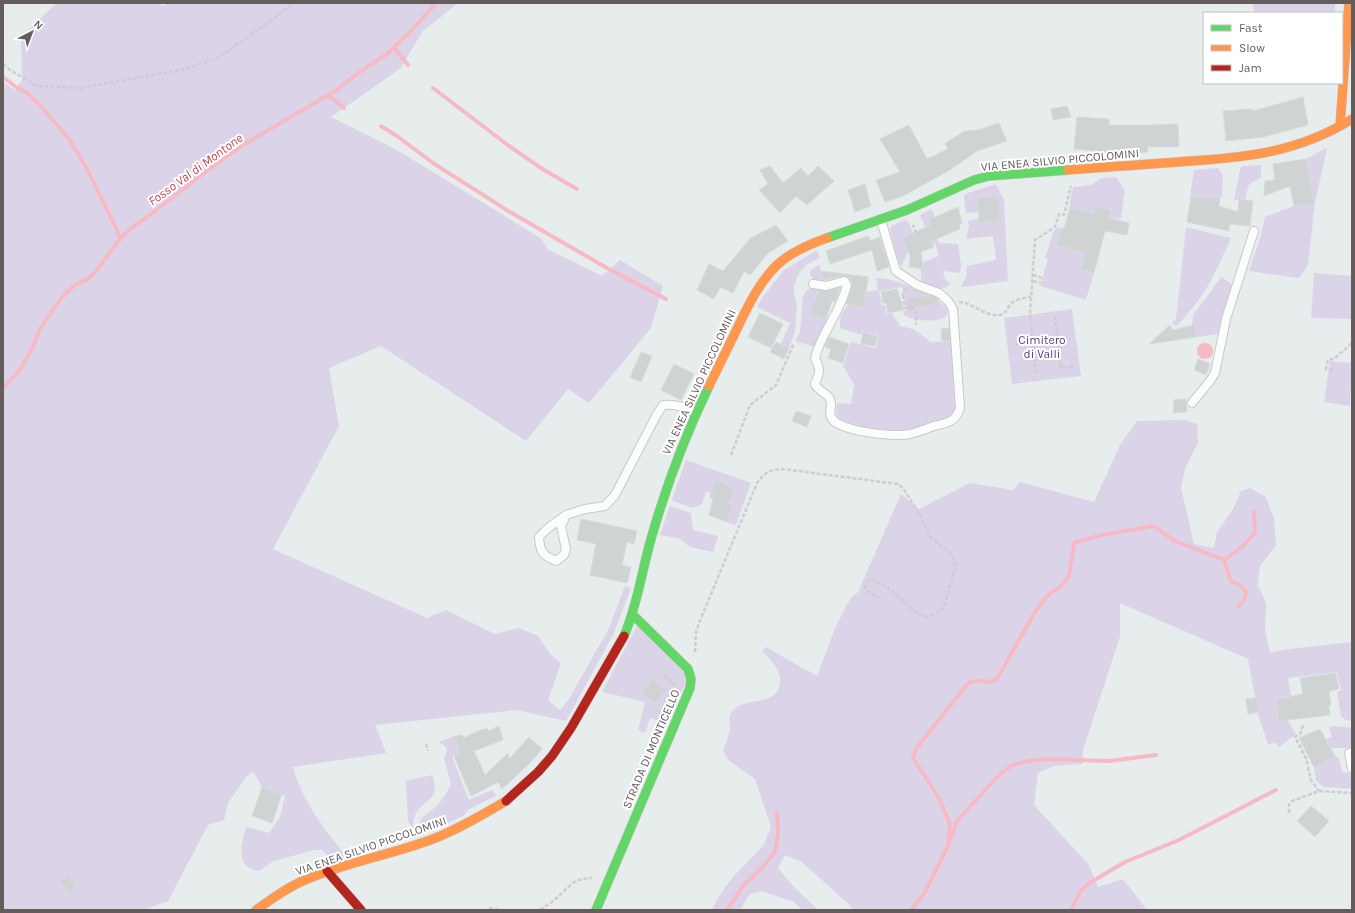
<svg xmlns="http://www.w3.org/2000/svg" width="1355" height="913" viewBox="0 0 1355 913" font-family="Karla,sans-serif">
<rect width="100%" height="100%" fill="#e7eced"/>
<path fill="#dbd4e9" d="M56,3H156L164,6L167,3H458L422,32L401,68L331,117L397,150L542,239L547,249L602,276L620,260L663,286L651,328L589,403L568,389L526,441L381,346L329,368L339,426L273,549L427,618L446,610L495,634L519,628L538,636L551,655L561,663L548,700L560,710L569,699L608,630L625,586L631,588L614,633L566,721L516,710L375,725L386,753L293,767C302,801 325,830 347,857L331,860L322,850H314L274,861L259,871C235,869 241,843 246,827L269,833L280,817L285,796L262,787L253,772L247,776L228,803L224,820L208,825L168,901L144,910H3V82L15,90L22,80L21,38Z
M1253,3H1335V13H1254Z
M1327,148L1315,203L1308,265L1299,278L1249,271L1260,238L1265,217L1294,206L1313,203L1306,159Z
M1261,165V178L1249,184L1245,200L1239,199L1234,201L1240,169L1242,166Z
M1218,168L1223,176L1222,198L1190,197L1194,170Z
M1116,177L1125,190L1121,219L1113,218L1110,232L1105,231L1111,210L1096,205L1094,214L1070,207V202L1073,187L1091,185L1102,178Z
M996,184L1004,200L1008,281L963,287H961L966,277L967,266L996,260L993,236L966,239L969,226L968,221L979,219V222L1000,221L998,196L977,198L978,212L966,213L964,197L965,194Z
M931,209L935,217L929,220L939,243L958,244L961,265L960,273L943,271L945,280L951,283C941,294 933,286 921,282V269H922L921,263L939,256L935,243H932L920,215Z
M905,220L909,223L913,233L902,238L908,251L902,266L898,263L890,230L891,226Z
M1057,227L1061,228L1057,245L1085,253L1081,269L1094,273L1086,300L1040,286L1048,259L1045,258L1053,233Z
M1186,227L1231,238C1223,256 1215,274 1205,291C1197,303 1187,314 1178,325L1175,326L1172,323L1176,319Z
M817,250L820,258L806,265L800,272L794,285V294L797,305L795,332L789,348L781,344L790,323L757,307L762,298L783,271Z
M819,265L825,283L816,281L810,275L811,270Z
M1314,273L1352,276V319L1311,318Z
M1221,277L1232,284L1219,334L1196,337L1194,326H1192L1193,315L1209,294Z
M876,278C881,278 886,279 892,280C902,283 952,301 947,314C944,324 910,321 904,315L903,311L907,310L902,287L879,291L882,305H885L887,314L892,313L900,326L913,329L931,342L953,341L956,408C954,420 943,420 933,424C925,426 917,429 909,431C891,434 849,428 836,416L837,403L851,404L854,384L843,366L851,342L876,348L878,335L862,331L861,335L840,328C840,316 841,313 849,304L864,307L866,292L878,290Z
M811,287L819,288L811,313L829,320L815,347L795,341L800,332L803,297L806,291Z
M1072,309L1081,376L1012,384L1004,318Z
M1330,361L1352,363L1350,406L1324,402Z
M1185,420L1197,424L1198,443L1185,469L1181,488L1194,544L1214,548L1217,532L1232,511L1241,491L1250,488L1266,497L1274,518L1276,545L1260,566L1258,585L1266,603L1265,629L1270,653L1281,650L1352,642V721L1346,720L1341,717L1337,691H1341L1337,672L1288,678L1291,696L1276,699L1279,721L1287,720L1296,734L1279,747L1276,743L1268,744L1258,714L1248,659L1120,603V637L1083,750V764L1054,766L1038,773L1034,805L1089,865L1098,887L1123,879L1147,910H855L802,862L785,855L778,868L794,887L818,910H802L794,902L761,891L750,894L740,910H712L717,899L733,877L763,846L771,827L755,779L728,760L723,750C725,745 728,739 729,733C732,724 726,717 733,710C747,696 778,707 780,682C781,669 770,659 762,651L766,647L817,676L836,626L851,597L858,592L901,494L919,509L970,483L1013,490L1020,482L1094,502L1120,445L1137,421Z
M686,460L751,483L736,525L727,522L733,505L728,503L735,489L716,480L711,493L706,492L702,504L693,508L673,501L672,499Z
M671,506L691,513L693,530L718,536L713,552L690,547L680,539L660,535L669,508Z
M638,624L689,678L664,723L650,718L645,733L638,730L645,702L602,692Z
M1334,726L1352,728V747L1348,748H1331L1326,739L1332,737L1329,727Z
M452,737L460,752L452,757L469,800L492,790L496,796L469,809L463,816L428,832L423,831C421,828 419,825 420,822C420,818 425,816 428,813C439,805 446,796 451,784L444,759L447,748L439,742Z
M1335,756L1339,758L1342,772L1350,773L1352,774V789L1324,787L1316,781L1314,767Z
M432,775C443,803 419,799 414,819C413,822 413,826 413,829L408,821L406,781Z"/>
<path fill="#f7bac4" d="M1197 351a8 8 0 1 1 16 0a8 8 0 1 1-16 0Z"/>
<g fill="none" stroke-linecap="round" stroke-linejoin="round">
<path stroke="#f7bac4" stroke-width="4" d="M394,48L408,65
M3,77L16,87L27,93L39,104L69,139L87,169L116,228L120,239
M433,88L509,146L544,170L577,189
M328,95L344,108
M381,126L397,136L433,163L510,212L607,268L666,299
M3,388L19,371L32,349L40,329L61,298L76,284L87,280L96,271L120,239L130,229L150,215L204,173L243,145L335,91L361,71L387,54L409,33L436,3
M1224,560L1231,581L1240,585L1246,592L1244,600L1238,607
M950,840L957,821L999,775L1011,766L1023,762L1043,759L1109,761L1156,755
M727,910L743,886L761,869L775,852L778,834L777,812
M911,910L925,892L948,846L950,824L939,798L913,758L916,749L968,683C983,676 987,688 998,677L1035,612L1049,594L1061,586L1069,576L1074,544L1076,542L1102,535L1153,526L1175,541L1224,560L1242,547L1255,533L1254,511
M1071,910L1081,890L1091,882L1125,862L1179,840L1276,790"/>
</g>
<path fill="#d0d3d3" stroke="#d6dbdc" d="M1303,97L1308,125L1263,137L1226,141L1223,111L1252,109L1253,111Z
M1067,106L1071,117L1053,120L1051,109Z
M1077,117L1109,119V125H1150L1178,124L1179,147H1147L1148,152L1125,154L1074,149Z
M999,123L1007,141L977,151L950,170L903,196L885,202L876,180L900,172L880,139L909,125L927,159L948,149L945,143L965,131L978,130Z
M1306,159L1314,203L1294,206L1290,186L1264,196L1265,181L1275,180L1273,164Z
M770,166L783,183L801,168L808,176L818,166L834,181L807,205L796,196L780,213L759,190L768,184L760,170Z
M865,184L871,206L855,212L848,190Z
M998,196L1000,221L979,222L977,198Z
M1191,197H1220L1219,206L1238,212L1239,199L1253,201L1250,226L1230,224L1229,231L1187,222Z
M1096,205L1111,210L1109,218L1129,223L1127,235L1105,231L1094,273L1081,269L1085,253L1057,245L1061,228L1064,229L1070,207L1094,214Z
M958,207L962,223L959,226L960,229L931,241L934,247L921,252L923,269L909,267L910,256L902,238L931,225L929,220Z
M776,225L788,241L768,253L750,275L744,271L733,293L720,287L714,299L697,290L709,264L723,271L751,238Z
M868,236L870,241L880,237L889,267L877,271L872,250L830,264L826,251Z
M821,271L868,277L864,307L846,304L852,286V282L848,277L843,276L824,280Z
M840,288L835,302L832,301L826,319L810,313L819,290L827,291Z
M897,289L904,310L888,313L886,303H883L881,292Z
M930,295L937,298L938,303L907,309V299Z
M760,313L783,324L771,348L748,337Z
M1170,325L1173,330L1194,325L1196,337L1149,344Z
M949,328L950,341H942L941,329Z
M863,332L877,336L875,346L861,344Z
M829,337L849,344L843,363L828,358L831,349L825,347Z
M776,342L789,348L784,359L770,352Z
M641,352L652,356L641,382L630,377Z
M1198,359L1210,364L1206,375L1194,370Z
M674,364L694,374L681,400L661,390Z
M1186,399L1187,412L1173,413L1174,400Z
M796,411L811,416L807,427L792,421Z
M716,480L735,489L728,503L733,505L727,522L709,515L713,499L710,497Z
M581,519L637,531L634,544L627,542L622,565L631,567L627,583L590,575L596,544L577,540Z
M1336,673L1339,689L1329,691L1331,705L1329,706L1330,715L1279,721L1276,699L1303,694L1300,678Z
M652,679L666,690L656,704L642,693Z
M1256,698L1258,712L1248,714L1246,699Z
M499,726L503,740L474,751L485,775L508,753L509,759L529,737L542,749L529,764L502,789L498,782L471,796L454,756L460,752L452,737L462,735L464,738L482,729L483,730L487,728L489,731Z
M1320,729L1335,756L1314,767L1299,738Z
M262,787L282,794L272,823L252,816Z
M1311,806L1329,821L1315,837L1297,821Z
M67,875L77,884L70,892L60,882Z"/>
<g fill="none" stroke-linecap="round" stroke-linejoin="round">
<defs>
<path id="lane" d="M813,284L826,286L844,281L847,285C841,312 821,333 815,358C821,372 820,371 815,384C818,391 827,393 830,399C834,408 825,413 835,422C849,432 893,437 910,434C918,432 926,429 934,426C947,423 956,422 960,408L953,309L948,301L939,293L917,285L896,271L881,220
M1192,403L1210,381L1215,373L1226,319L1254,231
M566,515L561,526L566,549L564,555L556,561C542,555 540,552 539,537L548,528L566,515L585,509L605,506L615,495L656,416L663,405C676,404 684,407 696,413
M1352,752L1349,753L1352,768"/>
<path id="fast" d="M827,238L907,210L974,180L989,176L1068,170
M624,636C637,607 642,570 651,539C666,486 685,436 709,386
M596,910L690,688L691,679L688,669L632,614"/>
<path id="slow" d="M1340,126L1349,3
M1068,170C1104,167 1141,165 1177,162C1241,158 1296,154 1352,119
M709,386C718,368 727,349 736,331C747,308 758,284 776,266C790,252 810,244 827,238
M256,910C272,899 287,887 305,880C346,862 391,855 433,839C459,829 482,815 506,801"/>
<path id="jam" d="M506,801L538,772L552,756L571,728L624,636
M327,871L361,910"/>
</defs>
<use href="#lane" stroke="#c9c8c9" stroke-width="10"/>
<use href="#fast" stroke="#cac9ca" stroke-width="10"/>
<use href="#slow" stroke="#cac9ca" stroke-width="10"/>
<use href="#jam" stroke="#cac9ca" stroke-width="10"/>
<path stroke="#d0ccd1" stroke-width="2.5" stroke-dasharray="4 2" stroke-linecap="butt" d="M3,64L10,70L37,86L81,88L186,69L219,57L266,24L294,3
M915,226H913L916,232
M1033,275L1042,278
M1033,281L1041,283
M903,295L905,308
M902,296L907,288
M959,302C972,302 985,317 1000,315C1008,313 1007,306 1013,302C1017,299 1025,298 1031,297
M910,307L916,313V325
M905,308L915,307
M1055,316L1061,368L1075,366
M1015,345L1066,340
M1333,370L1326,369L1328,360L1334,359L1352,343
M1036,373L1030,314L1035,240L1055,227L1059,214L1064,215L1071,186
M731,455L750,405L776,385L794,343
M695,652L696,632L699,623L757,483C766,472 768,470 783,469L898,484L903,488L920,515L930,537L951,554L956,565L945,603L941,611L928,617L918,614L891,590L872,579L869,580L865,587L867,591L878,598
M664,675L674,685
M1303,725L1300,734L1295,737L1306,758L1311,780L1319,791
M426,744L428,751
M1289,813V805L1292,801L1319,791L1352,793
M489,908L500,910
M540,910L553,901L574,882L582,879L592,878"/>
<use href="#lane" stroke="#fbfcfc" stroke-width="8"/>
<use href="#fast" stroke="#63d668" stroke-width="9"/>
<use href="#slow" stroke="#ff974d" stroke-width="9"/>
<use href="#jam" stroke="#b3261e" stroke-width="9"/>
</g>
<g text-anchor="middle" stroke-width="4" stroke-linejoin="round" paint-order="stroke">
<g font-size="12" fill="#655c5d" stroke="#fff">
<text transform="translate(1060 160) rotate(-5)" y="4">VIA ENEA SILVIO PICCOLOMINI</text>
<text transform="translate(699 382) rotate(-65)" y="4">VIA ENEA SILVIO PICCOLOMINI</text>
<text transform="translate(651 749) rotate(-67)" y="4">STRADA DI MONTICELLO</text>
<text transform="translate(371 846) rotate(-19)" y="4">VIA ENEA SILVIO PICCOLOMINI</text>
</g>
<g font-size="12" fill="#5e3789" stroke="#fff">
<text x="1042" y="344">Cimitero<tspan x="1042" dy="14">di Valli</tspan></text>
</g>
<g font-size="13" font-style="italic" fill="#c2474f" stroke="#fff">
<text transform="translate(195 169) rotate(-36)" y="5">Fosso Val di Montone</text>
</g>
</g>
<rect width="1355" height="913" fill="none" stroke="#655c5d" stroke-width="8"/>
<rect x="1203" y="12" width="140" height="72" fill="#ffffff" stroke="#c1bebe"/>
<rect x="1211" y="25" width="20" height="6" fill="#63d668" stroke="#c1bebe"/>
<text x="1239" y="32" font-size="12" fill="#655c5d">Fast</text>
<rect x="1211" y="45" width="20" height="6" fill="#ff974d" stroke="#c1bebe"/>
<text x="1239" y="52" font-size="12" fill="#655c5d">Slow</text>
<rect x="1211" y="65" width="20" height="6" fill="#b3261e" stroke="#c1bebe"/>
<text x="1239" y="72" font-size="12" fill="#655c5d">Jam</text>
<g transform="translate(32 32) rotate(42)" stroke="#ffffff" stroke-width="3" paint-order="stroke">
<path d="M0-3L7 15L0 10L-7 15Z" fill="#655c5d"/>
<text y="-6" font-size="11" font-weight="bold" text-anchor="middle" fill="#655c5d">N</text>
</g>
</svg>
